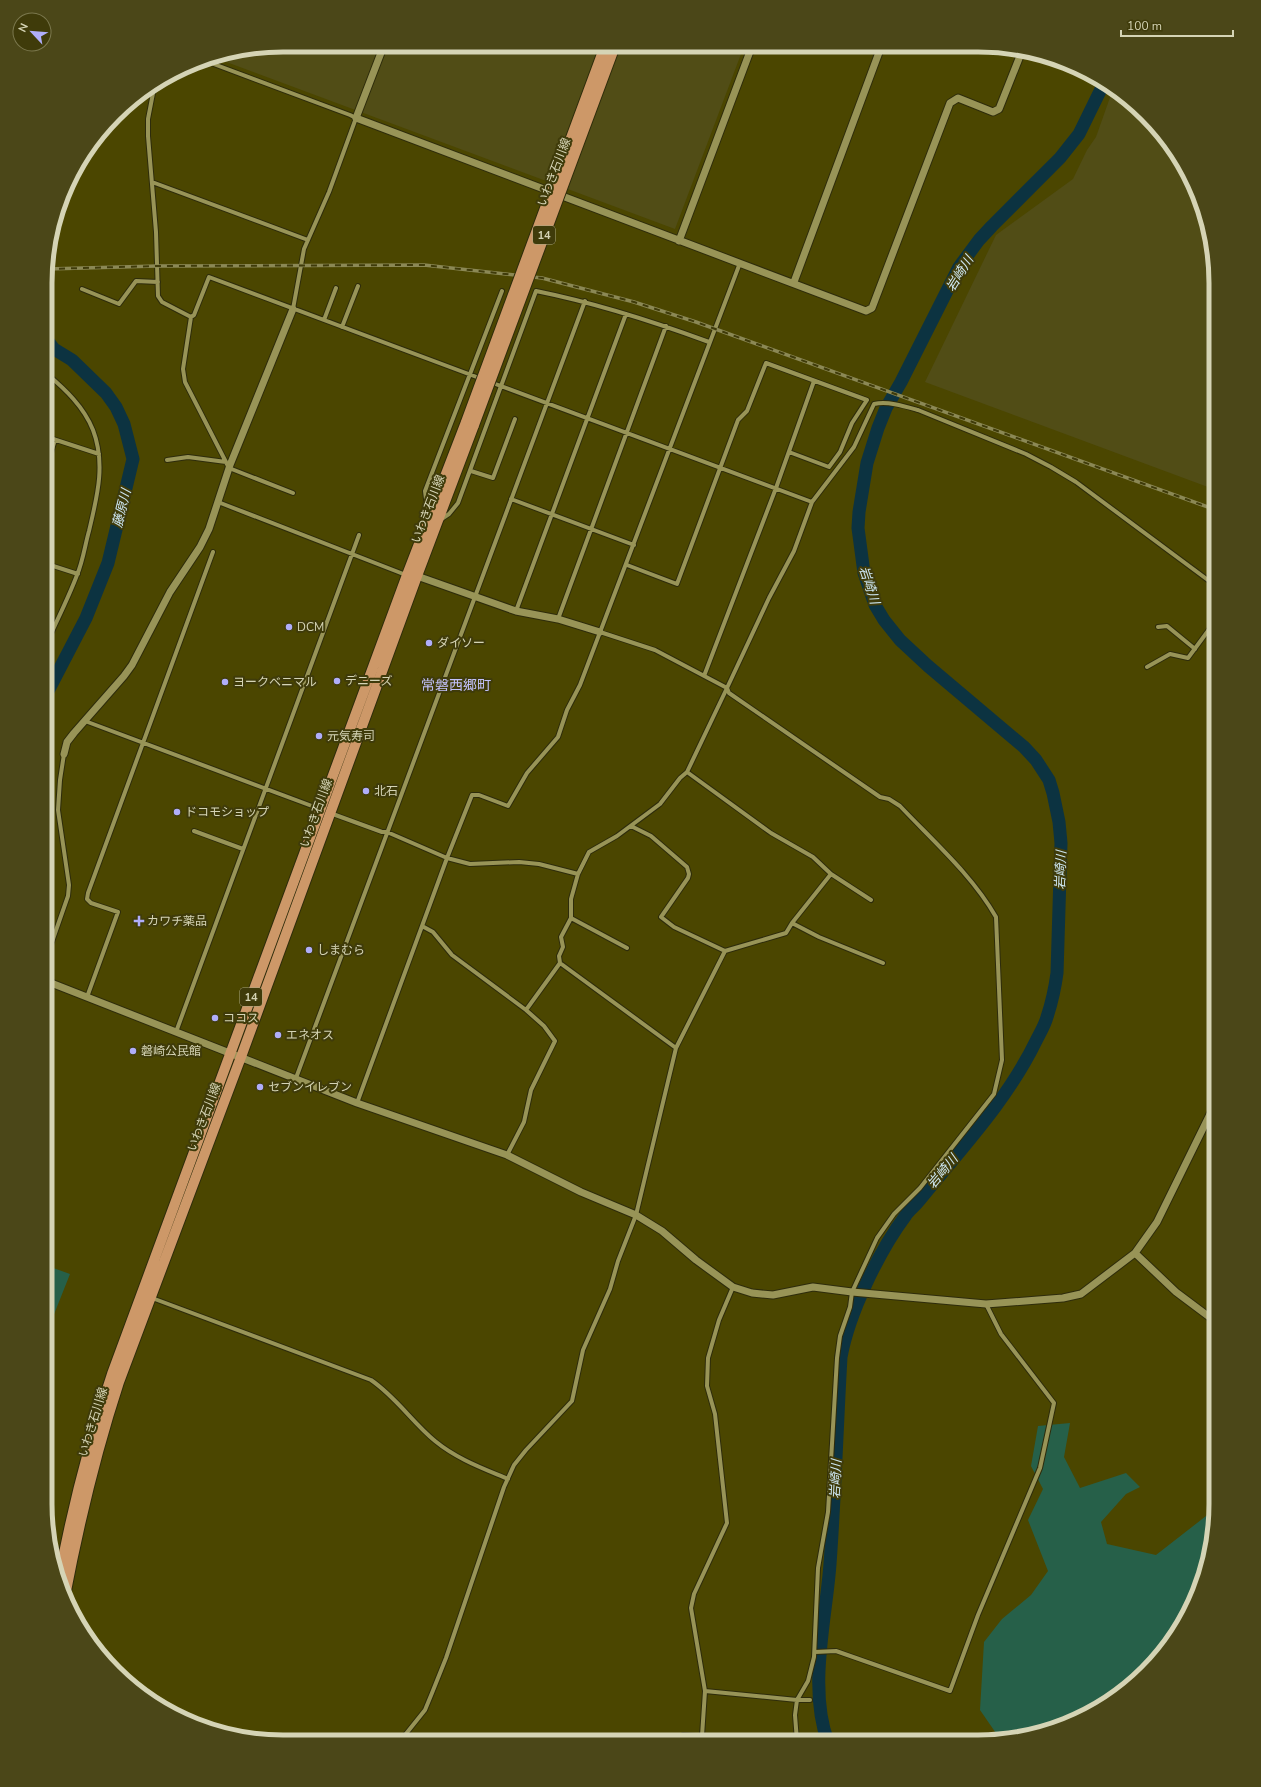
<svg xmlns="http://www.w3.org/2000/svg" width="1261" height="1787" viewBox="0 0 1261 1787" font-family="'Nunito Sans','Noto Sans JP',sans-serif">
<rect width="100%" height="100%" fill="#4b4600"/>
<path fill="#514d16" d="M283,45L744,46L675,229L213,57Z
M1113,89L1123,94L1167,138L1192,178L1211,237L1216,283V490L925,382L996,235L1073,179L1087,150L1096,137Z"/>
<path fill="#266049" d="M45,1265L70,1274L49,1327L54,1337L45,1346Z
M1070,1423L1064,1457L1080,1488L1126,1473L1140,1487L1126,1494L1101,1522L1107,1544L1156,1555L1215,1509V1519L1203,1580L1176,1636L1135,1683L1083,1718L1039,1734L1000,1739L980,1710L984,1642L1002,1619L1031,1595L1048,1571L1028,1520L1043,1489L1031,1466L1038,1426Z"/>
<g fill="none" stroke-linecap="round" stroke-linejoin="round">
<path stroke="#0c3341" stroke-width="13" d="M46,695L86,618L108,563L133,459L124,424L116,407L106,393L72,360L54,349L47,340
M828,1742C808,1689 826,1619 830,1564C835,1495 837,1426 841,1357C849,1313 879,1251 906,1215C909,1210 914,1207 918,1202C959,1151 1007,1101 1036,1041C1040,1033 1045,1025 1047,1017C1052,1002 1055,988 1057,973L1061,843L1059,822L1053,793L1049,780L1036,760L1024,747L928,666L900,640L884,620L875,605L864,573L858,528L859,512L867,463L878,428L886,408L901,382L959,267L979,240L992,226L1060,158L1079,134L1104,83"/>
<defs>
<path id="minor" d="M203,60L350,115L356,118L329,192L304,249L293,309
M154,88L148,119V136L156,232L158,296L162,302L191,317
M152,182L308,240
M82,289L119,304L136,281L158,282
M324,320L336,288
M342,327L358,286
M490,382L812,502
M47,437L99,454
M167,460L188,457L226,462
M47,465L55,440
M471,471L493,478L515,419
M293,493L229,468L185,382L183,369L191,317L194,315L209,277L482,379
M511,499L634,545
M218,502L406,575
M428,515L425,491L502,291
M440,520L449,514L458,503L536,291C596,303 652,321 709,342
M47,564L78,574
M627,565L677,584L738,420L747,411L766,363L867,400L852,423L840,452L829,467L789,452
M516,611L626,314
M558,619L666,326
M1158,627L1167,626L1195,649
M600,632L655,650L727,688L769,598L794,551L812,502L854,447L874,404C888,401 904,406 918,410L1026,454L1051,467L1076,482L1216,586
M46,645C56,622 68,599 77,575C83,561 85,545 89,531C97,497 106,464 93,430C84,407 65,389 47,374
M1147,667L1170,654L1188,658L1216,620
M704,676L776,488L814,381
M85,721L320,809
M687,772L771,833L813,857L831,874L871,900
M330,813L382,832H387L447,858L472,795H479L508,806L527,773L558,737L567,710L580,685L740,263
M631,826L651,836L687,867L689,874L688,878L661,917L674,927L725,951
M194,831L243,849
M831,874L792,923L819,937L883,963
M422,926L433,932L452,955L526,1010L560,963L559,956L563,947L561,937L571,918
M627,948L571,918V899L578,874L589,852L617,836L660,804L680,778L687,772L727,688L729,693L880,797L889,799L900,806C933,841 972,875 996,917L1002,1060L994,1094L920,1188L894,1214L877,1238L852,1292L850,1307L840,1336L837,1358L828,1512L818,1568L814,1657L808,1681L797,1700L795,1715L797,1741
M46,959L68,896L69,885L58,810L60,780L64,754
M560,963L676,1048
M87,997L118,912L91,903L87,899L88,893L213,552
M176,1032L359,535
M296,1078L585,301
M357,1103L447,858L470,864L519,862L539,864L578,874
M507,1155L524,1122L531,1090L555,1041L544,1026L526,1010
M152,1298L371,1380C396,1397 412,1422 435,1441C457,1459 482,1468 508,1479
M815,1652L836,1651L950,1691L978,1615L1040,1468L1054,1403L1001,1334L986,1304
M705,1691L797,1700H810
M702,1736L705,1691L691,1608L694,1594L727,1523L715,1414L707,1386L708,1358L719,1320L733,1287
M401,1740L425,1710L432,1693L446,1658L504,1487L514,1465L526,1450L572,1401L583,1350L610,1289L618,1261L636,1215L676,1048L725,951L786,933L792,923
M680,1741L683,1735L745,1740L796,1741"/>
<path id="tertiary" d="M384,45L356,118L866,311L872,308L950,103L958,98L993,112L999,109L1022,51
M679,241L752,46
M794,282L881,47
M417,576L516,611L558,619L600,632
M64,754L67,742L74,733L124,676L132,665L170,592L200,547L209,529L230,465L293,309
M46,981L357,1103L507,1155L581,1192L636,1215L662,1231L696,1260L733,1287L752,1293L773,1295L813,1287L852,1292L986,1304L1063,1298L1081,1294L1135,1253L1157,1222L1216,1102
M1135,1253L1176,1292L1216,1322"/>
<path id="primary" d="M59,1579C72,1509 89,1442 112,1374L407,575L466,422
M65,1596C79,1523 96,1452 119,1382L241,1057L417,576L474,425"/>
</defs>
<use href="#minor" stroke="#2e2c0b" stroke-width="6"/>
<use href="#tertiary" stroke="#2e2c0b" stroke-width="9"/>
<use href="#primary" stroke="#2e2c0b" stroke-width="12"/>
<use href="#minor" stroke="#989457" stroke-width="4"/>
<use href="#tertiary" stroke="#989457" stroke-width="7"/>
<use href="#primary" stroke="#cd9868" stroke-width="10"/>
<defs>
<path id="rail" d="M47,269L157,266L424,265L542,278L634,302L696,322L1216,510"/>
</defs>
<use href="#rail" stroke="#8b8855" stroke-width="3.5"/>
<use href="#rail" stroke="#3f3b0a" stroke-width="2" stroke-dasharray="6" stroke-linecap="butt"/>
<defs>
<path id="primary-bridge" d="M466,422L605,46
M474,425L615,46"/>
</defs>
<use href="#primary-bridge" stroke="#2e2c0b" stroke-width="12" stroke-linecap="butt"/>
<use href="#primary-bridge" stroke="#cd9868" stroke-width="10"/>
</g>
<g fill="#b0aefa" stroke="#3f3b0a" stroke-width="1.5">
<circle cx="289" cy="627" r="4"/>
<circle cx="429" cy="643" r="4"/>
<circle cx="337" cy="681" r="4"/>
<circle cx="225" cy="682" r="4"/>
<circle cx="319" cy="736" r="4"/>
<circle cx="366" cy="791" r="4"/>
<circle cx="177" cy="812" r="4"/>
<path d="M137 915h4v4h4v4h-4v4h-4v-4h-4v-4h4z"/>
<circle cx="309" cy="950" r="4"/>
<circle cx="215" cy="1018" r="4"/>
<circle cx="278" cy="1035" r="4"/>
<circle cx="133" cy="1051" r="4"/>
<circle cx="260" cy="1087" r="4"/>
</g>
<g text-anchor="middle" stroke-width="4" stroke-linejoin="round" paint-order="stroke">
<g fill="#3f3b0a" stroke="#a8a682" stroke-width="1">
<rect x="533" y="226" width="22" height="18" rx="3"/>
<rect x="240" y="988" width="22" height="18" rx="3"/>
</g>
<g font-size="11" font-weight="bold" fill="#d5d4b5">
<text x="544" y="239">14</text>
<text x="251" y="1001">14</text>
</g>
<g font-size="12" fill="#d5d4b5" stroke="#3f3b0a">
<text transform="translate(554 172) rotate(-69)" y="4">いわき石川線</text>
<text transform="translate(428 509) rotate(-69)" y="4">いわき石川線</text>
<text transform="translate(316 813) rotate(-70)" y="4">いわき石川線</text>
<text transform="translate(204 1117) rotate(-69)" y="4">いわき石川線</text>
<text transform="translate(93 1422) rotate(-73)" y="4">いわき石川線</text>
</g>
<g font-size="12" fill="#d5d4b5" stroke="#3f3b0a" text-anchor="start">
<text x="297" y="631">DCM</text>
<text x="437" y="647">ダイソー</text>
<text x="345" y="685">デニーズ</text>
<text x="233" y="686">ヨークベニマル</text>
<text x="327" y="740">元気寿司</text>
<text x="374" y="795">北石</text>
<text x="185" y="816">ドコモショップ</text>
<text x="147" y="925">カワチ薬品</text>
<text x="317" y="954">しまむら</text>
<text x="223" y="1022">ココス</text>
<text x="286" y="1039">エネオス</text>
<text x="141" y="1055">磐崎公民館</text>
<text x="268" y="1091">セブンイレブン</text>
</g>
<g font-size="13" font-style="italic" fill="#cfe8f3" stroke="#3f3b0a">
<text transform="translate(959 273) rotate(-58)" y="5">岩崎川</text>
<text transform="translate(121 508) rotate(-76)" y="5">藤原川</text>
<text transform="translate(870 585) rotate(72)" y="5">岩崎川</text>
<text transform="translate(1060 870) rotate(-88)" y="5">岩崎川</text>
<text transform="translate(942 1171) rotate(-50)" y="5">岩崎川</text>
<text transform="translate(835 1479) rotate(-87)" y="5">岩崎川</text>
</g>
<g font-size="14" fill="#c2c1fb" stroke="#3f3b0a">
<text x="456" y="690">常磐西郷町</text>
</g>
</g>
<path d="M0 0H1261V1787H0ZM283 52H978A231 231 0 0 1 1209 283V1504A231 231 0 0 1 978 1735H283A231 231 0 0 1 52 1504V283A231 231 0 0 1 283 52Z" fill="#4b4718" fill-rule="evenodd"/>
<path fill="none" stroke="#d5d4b5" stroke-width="5" d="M283 52H978A231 231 0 0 1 1209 283V1504A231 231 0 0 1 978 1735H283A231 231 0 0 1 52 1504V283A231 231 0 0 1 283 52Z"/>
<g transform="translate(32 32) rotate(296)"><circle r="19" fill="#3f3b0a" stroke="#7b784e"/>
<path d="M0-3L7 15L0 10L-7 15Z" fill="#b0aefa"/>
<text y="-6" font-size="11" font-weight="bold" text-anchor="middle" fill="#d5d4b5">N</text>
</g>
<path d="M1121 30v6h112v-6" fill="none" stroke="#d5d4b5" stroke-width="2"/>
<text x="1127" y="30" font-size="12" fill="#d5d4b5" stroke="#3f3b0a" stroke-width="3" paint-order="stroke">100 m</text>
</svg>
